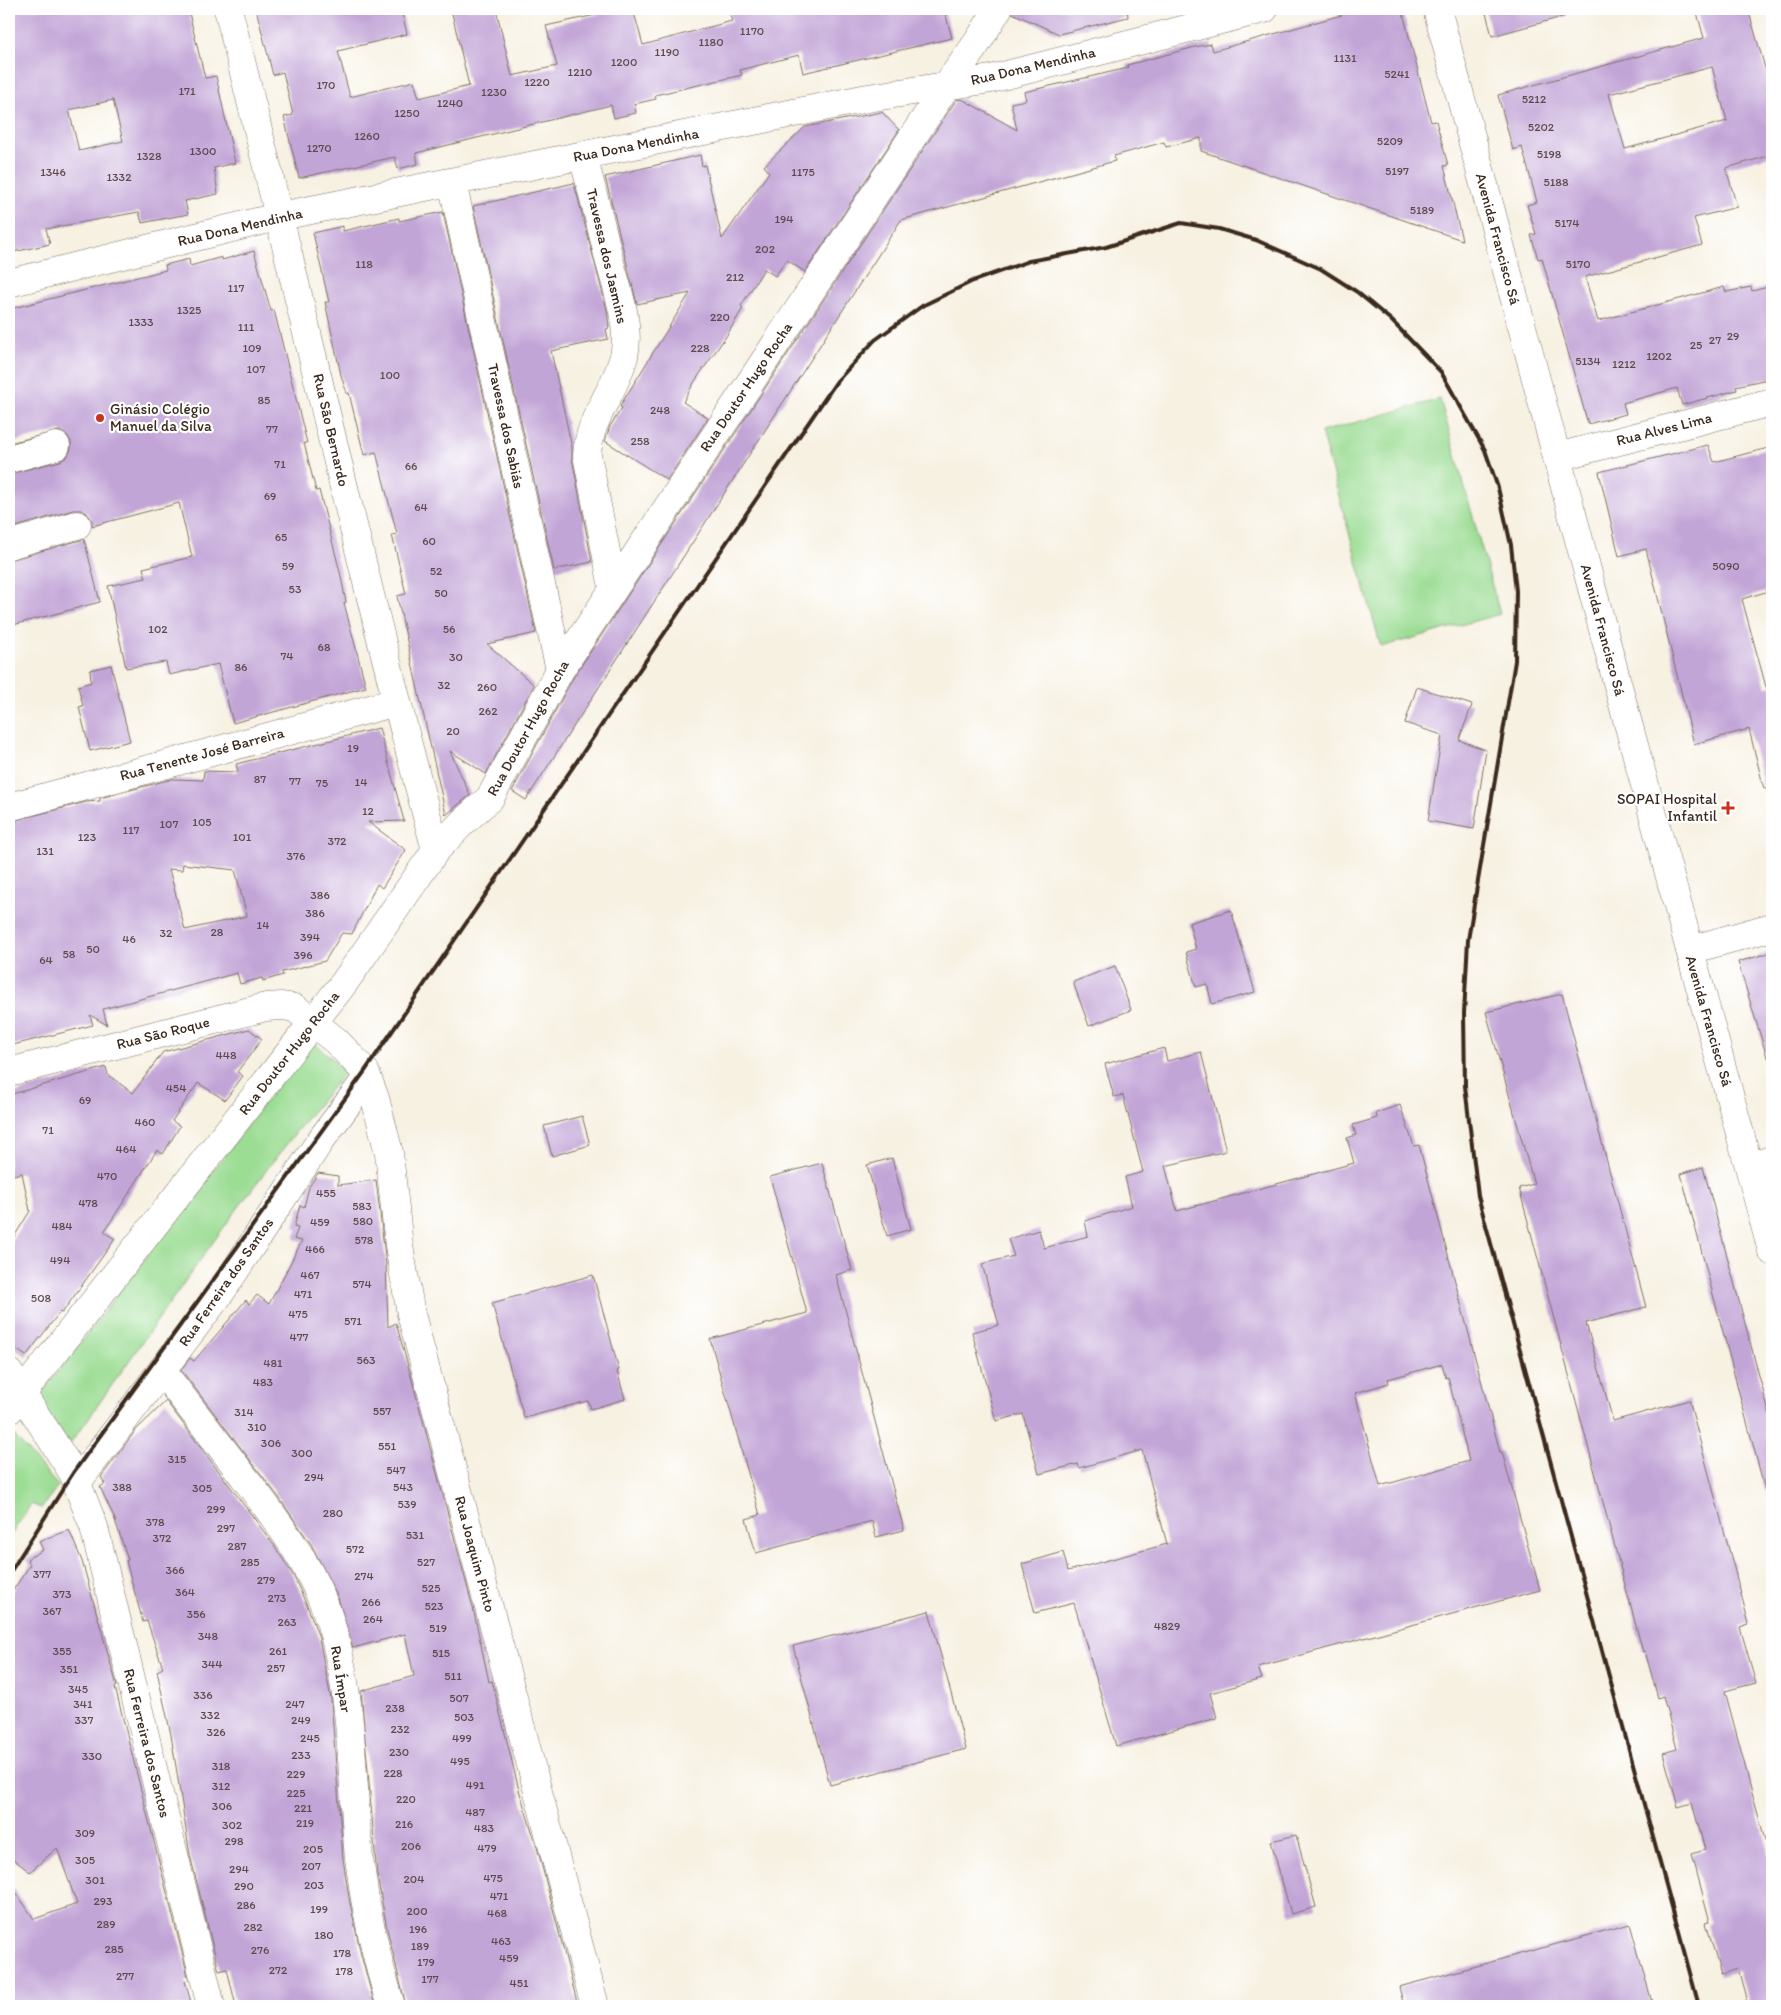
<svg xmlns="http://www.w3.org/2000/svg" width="1781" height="2015" viewBox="0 0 1781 2015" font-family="Itim,sans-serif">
<rect width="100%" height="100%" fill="#fff"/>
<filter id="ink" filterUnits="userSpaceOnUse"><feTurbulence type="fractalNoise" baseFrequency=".02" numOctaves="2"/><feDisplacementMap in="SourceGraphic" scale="10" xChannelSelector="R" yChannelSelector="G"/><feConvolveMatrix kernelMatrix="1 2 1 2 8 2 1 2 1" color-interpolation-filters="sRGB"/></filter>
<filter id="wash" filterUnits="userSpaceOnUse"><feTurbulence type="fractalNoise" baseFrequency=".0096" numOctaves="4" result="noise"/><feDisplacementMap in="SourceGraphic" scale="20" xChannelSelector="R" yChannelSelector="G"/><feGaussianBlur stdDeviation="1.12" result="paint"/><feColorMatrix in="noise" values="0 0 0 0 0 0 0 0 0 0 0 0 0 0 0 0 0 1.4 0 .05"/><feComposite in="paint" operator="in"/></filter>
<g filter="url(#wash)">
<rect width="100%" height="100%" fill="#f7f1e2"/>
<path fill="#9cdd94" stroke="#6c8459" d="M1440,399L1500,614L1381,647L1321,432Z
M312,1041L346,1071C245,1189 160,1319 70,1444L37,1399Z
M12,1433L58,1486L41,1508L31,1504L9,1538V1438Z"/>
<g id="blocks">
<path fill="#c2a5d7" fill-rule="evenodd" d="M9,9H188L205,78L216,76L235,163L214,168L218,194L185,201L188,214L142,223L139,212L46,229L50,244L9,253ZM113,100L123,141L79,151L69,110Z
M256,9H401L407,34L338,51L350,97L414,81L419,98L469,86L451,9H496L512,76L557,66L546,26L622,9H633L643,45L732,21L728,9H944L952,38L803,73L799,55L740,70L742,75L655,95L656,99L634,104L636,113L614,118L611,105L416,153L418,164L398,169L395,157L299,178L284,117L293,115L283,72L273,75Z
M1014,9H1127L1128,17L1059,34L1012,13Z
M1363,9H1402L1431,122L1436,121L1448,165L1444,166L1462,240L1201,151V138L1166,147L1164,142L1114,156L1115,161L901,220L526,800L512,791L573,678L956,100L962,99L1017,130L1011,103L1026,100L1024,92L1128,68L1127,65L1195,47L1211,44L1213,51Z
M1485,9H1565L1566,16L1492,36Z
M1696,9H1748L1772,92V155L1726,168L1737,207L1694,218L1702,245L1585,277L1598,321L1724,287L1726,292L1751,287L1752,291L1772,286V378L1736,386L1737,390L1682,405L1677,388L1623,403L1626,414L1588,424L1542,258L1538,259L1531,235L1536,234L1527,205L1537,202L1522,147L1513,150L1498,95L1704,38ZM1712,67L1727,121L1625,149L1609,94Z
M882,112L899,130L805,272L787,260L775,276L764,269L741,306L743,308L727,335L695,381L683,402L708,418L667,480L605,441L610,426L622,408L620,406L690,293L637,304L605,177L700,155L702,166L705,165L722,239L769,172L764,166L805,127Z
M574,183L607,310L609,328L606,329L608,339L551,351L572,448V458L592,562L554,570L473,206Z
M443,212L536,633L487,644L534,685L486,774L450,751L470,795L446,815L397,596L406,594L392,535L397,534L376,452L364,455L349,393L347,394L341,375L325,302H329L313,233L343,226V231L399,218V221Z
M254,251L271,311L274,310L307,443H304L316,491L319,490L340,572L346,602L344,603L366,687L233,723L218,664L169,675L166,662L126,668L108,586L146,578L143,568L192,557L179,503L92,526V520L87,513L81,510H73L9,529V474L60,461L67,457L71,449V442L67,435L59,431L9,443V309L166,270L165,265L189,259L190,266L222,257V260Z
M1708,445L1714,462L1772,447V590L1742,599L1766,687L1772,685V788L1764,789L1749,729L1694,744L1646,549L1619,556L1599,472Z
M84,539L100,602L9,626V560Z
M111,665L130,741L90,751L79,707L83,706L78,686L91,682L90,670Z
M1417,687L1472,705L1459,740L1486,750L1474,829L1428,821L1442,735L1405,723Z
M379,728L404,821L368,822L406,850L382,888L377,884L352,934L342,933L325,961L282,972L283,975L263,981L262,978L240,984L237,973L208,981L103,1009L107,1025L90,1015L93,1025L9,1046V822L86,802L100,801V798L172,779L203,780L204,771L238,772L236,764ZM183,864L235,870L247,916L185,930L169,869L182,870Z
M1231,910L1255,992L1212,1004L1207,984L1196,987L1186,952L1196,949L1189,923Z
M1772,952V1057H1767L1738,962Z
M1115,966L1131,1010L1089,1026L1073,982Z
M1562,994L1646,1307L1586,1323L1613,1421L1689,1400L1749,1624L1740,1627L1756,1683L1725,1691L1772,1867V2006H1748L1738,1970L1721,1975L1706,1923L1710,1922L1692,1854L1705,1850L1692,1803L1678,1807L1663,1753L1677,1749L1663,1696L1658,1698L1645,1651L1643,1652L1519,1188L1534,1184L1486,1012Z
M249,1029L262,1039L237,1072L243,1076L225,1100L198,1083L172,1121L180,1126L163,1154L157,1150L104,1232L115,1239L62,1313L60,1312L26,1356L9,1344V1245L30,1211L22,1173L9,1176V1095L106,1067L108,1075L133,1093L163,1052Z
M1164,1048L1167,1061L1201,1052L1226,1151L1165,1166L1177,1211L1354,1163L1347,1138L1356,1135L1353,1125L1377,1118L1376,1113L1400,1105L1414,1146L1419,1145L1500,1452H1502L1540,1590L1258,1667L1262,1679L1210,1693L1217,1718L1116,1746L1074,1603L1035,1613L1022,1564L1063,1552L1068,1571L1167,1544L1142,1450L1079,1468L1078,1464L1039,1474L1023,1414L996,1421L972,1332L999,1325L982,1264L1014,1256L1008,1239L1039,1230L1044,1248L1088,1236L1085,1221L1132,1206L1125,1177L1143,1172L1123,1095L1114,1097L1105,1064ZM1442,1364L1446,1378L1448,1377L1469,1461L1380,1486L1355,1393L1389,1383L1388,1379Z
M582,1116L590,1145L552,1156L544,1126Z
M892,1158L911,1229L887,1236L867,1165Z
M822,1163L852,1270L836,1275L904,1530L876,1537L872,1521L756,1553L746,1519L760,1515L710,1339L807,1313L770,1177Z
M1703,1167L1772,1424V1489L1765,1490L1681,1174Z
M318,1173L338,1176V1185L376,1180L386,1264L388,1327L396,1323L412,1380L473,1608L489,1682L492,1681L519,1790L537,1847L578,2006H406L387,1929L377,1875L361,1691L414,1676L405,1634L353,1648L338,1598L311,1544L277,1495L181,1370L190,1358L194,1361L246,1300L249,1304L257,1295L269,1304L302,1241L294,1239L298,1228L294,1227L300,1205L304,1207L309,1187Z
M593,1275L619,1370L617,1371L625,1399L591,1409L588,1401L524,1418L492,1303Z
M166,1401L274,1545L294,1577L309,1610L319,1638L331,1699L343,1859L349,1898L361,1955L375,2006H236L227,1969L219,1971L190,1855L171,1735L157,1671L163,1668L147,1621L143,1622L126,1561L128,1560L114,1517L100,1487L105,1484L101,1477L136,1430Z
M69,1530L82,1561L117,1686L115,1687L189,1980L185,1981L192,2006H9V1882L34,1919L77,1904L57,1848L30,1872L9,1856V1596L30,1565L27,1559L43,1550L39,1541Z
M929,1611L966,1749L830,1785L793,1646Z
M1296,1835L1316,1907L1291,1914L1271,1841Z
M1630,1924L1653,2006H1404L1399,1987Z"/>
</g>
</g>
<g filter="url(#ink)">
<use href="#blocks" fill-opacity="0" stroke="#7d7063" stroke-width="1"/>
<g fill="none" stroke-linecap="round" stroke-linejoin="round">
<defs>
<path id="street" d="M228,9C299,289 360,571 436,850
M583,156C592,190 601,225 609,259C617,289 631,325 624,356C615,392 589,417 587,455L613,587
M452,182L560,670
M9,283L281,216L868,98L991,79L1264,9
M1557,457L1772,402
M9,459L56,446
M9,545L77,525
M9,807L396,702
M1690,950L1772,927
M9,1072L266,1007L282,1006L295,1008L336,1041L365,1071L375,1098L389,1153L399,1246L411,1314L595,2006
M1750,1166L1772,1160
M162,1371C188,1405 215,1439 241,1473C272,1514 305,1556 324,1604C354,1681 351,1776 359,1858C365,1908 376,1958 391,2006
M9,1373L73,1473L94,1527L211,2006
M9,1410L344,983L436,850L463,822L490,798L560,670L947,85L977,43L998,9
M78,1481L221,1292L320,1141L367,1078"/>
<path id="secondary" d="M1437,9L1628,723L1772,1251"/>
</defs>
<use href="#street" stroke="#7d7063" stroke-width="29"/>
<use href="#secondary" stroke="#7d7063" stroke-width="29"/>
<use href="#street" stroke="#fff" stroke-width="28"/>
<use href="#secondary" stroke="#fff" stroke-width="28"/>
<path stroke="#3b2a1e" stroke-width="4" d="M9,1574L73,1473L365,1071L837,381L875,340L922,306L973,281L1029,261L1106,247L1181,223L1219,229L1256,240L1321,269L1357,292L1391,320L1441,372L1485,450L1498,488L1511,545L1516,591L1515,661L1468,940L1464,1013L1465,1086L1478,1196L1699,2006"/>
</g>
</g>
<g fill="#c8321e" stroke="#fff" stroke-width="2">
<circle cx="100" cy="418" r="5"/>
<path d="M1725.5 800.5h5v5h5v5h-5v5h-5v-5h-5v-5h5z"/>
</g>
<g text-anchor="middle" stroke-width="4.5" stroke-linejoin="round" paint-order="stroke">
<g font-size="12" fill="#5d494c">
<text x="752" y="35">1170</text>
<text x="711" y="46">1180</text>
<text x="667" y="56">1190</text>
<text x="1345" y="62">1131</text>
<text x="624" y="66">1200</text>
<text x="580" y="76">1210</text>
<text x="1397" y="78">5241</text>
<text x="537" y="86">1220</text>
<text x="326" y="89">170</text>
<text x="187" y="95">171</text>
<text x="494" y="96">1230</text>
<text x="1534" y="103">5212</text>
<text x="450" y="107">1240</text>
<text x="407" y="117">1250</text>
<text x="1541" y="131">5202</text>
<text x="367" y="140">1260</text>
<text x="1390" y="145">5209</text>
<text x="319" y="152">1270</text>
<text x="203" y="155">1300</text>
<text x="1549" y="158">5198</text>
<text x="149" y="160">1328</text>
<text x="1397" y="175">5197</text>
<text x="53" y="176">1346</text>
<text x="803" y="176">1175</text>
<text x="119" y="181">1332</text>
<text x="1556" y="186">5188</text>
<text x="1422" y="214">5189</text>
<text x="784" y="223">194</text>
<text x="1567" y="227">5174</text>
<text x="765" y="253">202</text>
<text x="364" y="268">118</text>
<text x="1578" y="268">5170</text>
<text x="735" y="281">212</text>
<text x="236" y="292">117</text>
<text x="189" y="314">1325</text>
<text x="720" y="321">220</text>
<text x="141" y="326">1333</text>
<text x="246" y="331">111</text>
<text x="1733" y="340">29</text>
<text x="1715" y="344">27</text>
<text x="1696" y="349">25</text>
<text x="252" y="352">109</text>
<text x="700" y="352">228</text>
<text x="1659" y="360">1202</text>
<text x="1588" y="365">5134</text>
<text x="1624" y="368">1212</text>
<text x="256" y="373">107</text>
<text x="390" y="379">100</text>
<text x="264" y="404">85</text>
<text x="660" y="414">248</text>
<text x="272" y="433">77</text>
<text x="640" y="445">258</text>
<text x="280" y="468">71</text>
<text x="411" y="470">66</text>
<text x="270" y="500">69</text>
<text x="421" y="511">64</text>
<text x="281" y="541">65</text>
<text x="429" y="545">60</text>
<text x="288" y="570">59</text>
<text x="1726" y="570">5090</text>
<text x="436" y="575">52</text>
<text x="295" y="593">53</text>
<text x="441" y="597">50</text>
<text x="158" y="633">102</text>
<text x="449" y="633">56</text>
<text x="324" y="651">68</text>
<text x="287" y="660">74</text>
<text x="456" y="661">30</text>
<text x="241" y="671">86</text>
<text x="444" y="689">32</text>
<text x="487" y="691">260</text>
<text x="488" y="715">262</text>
<text x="453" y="735">20</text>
<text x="353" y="752">19</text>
<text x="260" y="783">87</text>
<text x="295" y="785">77</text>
<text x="361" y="786">14</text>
<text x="322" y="787">75</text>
<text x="368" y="815">12</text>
<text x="202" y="826">105</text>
<text x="169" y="828">107</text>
<text x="131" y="834">117</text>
<text x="87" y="841">123</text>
<text x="242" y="841">101</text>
<text x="337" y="845">372</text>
<text x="45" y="855">131</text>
<text x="296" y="860">376</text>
<text x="320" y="899">386</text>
<text x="315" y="917">386</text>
<text x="263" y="929">14</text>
<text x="217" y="936">28</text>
<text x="166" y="937">32</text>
<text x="310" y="941">394</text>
<text x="129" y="943">46</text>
<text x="93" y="953">50</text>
<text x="69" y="958">58</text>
<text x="303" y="959">396</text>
<text x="46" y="964">64</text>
<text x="226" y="1059">448</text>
<text x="176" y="1092">454</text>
<text x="85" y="1104">69</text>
<text x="145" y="1126">460</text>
<text x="48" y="1134">71</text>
<text x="126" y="1153">464</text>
<text x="107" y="1180">470</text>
<text x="326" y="1197">455</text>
<text x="88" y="1207">478</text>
<text x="362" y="1210">583</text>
<text x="363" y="1225">580</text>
<text x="320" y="1226">459</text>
<text x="62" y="1230">484</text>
<text x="364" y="1244">578</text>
<text x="315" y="1253">466</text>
<text x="60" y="1264">494</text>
<text x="310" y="1279">467</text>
<text x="362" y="1288">574</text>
<text x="303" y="1298">471</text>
<text x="41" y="1302">508</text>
<text x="298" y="1318">475</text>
<text x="353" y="1325">571</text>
<text x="299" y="1341">477</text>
<text x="366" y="1364">563</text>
<text x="273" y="1367">481</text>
<text x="263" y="1386">483</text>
<text x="382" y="1415">557</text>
<text x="244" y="1416">314</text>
<text x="257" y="1431">310</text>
<text x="271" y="1447">306</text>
<text x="387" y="1450">551</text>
<text x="302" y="1457">300</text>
<text x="177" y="1463">315</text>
<text x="396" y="1474">547</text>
<text x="314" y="1481">294</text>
<text x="122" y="1491">388</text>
<text x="403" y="1491">543</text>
<text x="202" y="1492">305</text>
<text x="407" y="1508">539</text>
<text x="216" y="1513">299</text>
<text x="333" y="1517">280</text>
<text x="155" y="1526">378</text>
<text x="226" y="1532">297</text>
<text x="415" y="1539">531</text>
<text x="162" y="1542">372</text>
<text x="237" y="1550">287</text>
<text x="355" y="1553">572</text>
<text x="250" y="1566">285</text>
<text x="426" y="1566">527</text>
<text x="175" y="1574">366</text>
<text x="42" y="1578">377</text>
<text x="364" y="1580">274</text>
<text x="266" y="1584">279</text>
<text x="431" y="1592">525</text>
<text x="185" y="1596">364</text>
<text x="62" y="1598">373</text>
<text x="277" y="1602">273</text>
<text x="371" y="1606">266</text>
<text x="434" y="1610">523</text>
<text x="52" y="1615">367</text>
<text x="196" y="1618">356</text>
<text x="373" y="1623">264</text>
<text x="287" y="1626">263</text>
<text x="1167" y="1630">4829</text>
<text x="438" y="1632">519</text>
<text x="208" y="1640">348</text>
<text x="62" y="1655">355</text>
<text x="278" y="1655">261</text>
<text x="441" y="1657">515</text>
<text x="212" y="1668">344</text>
<text x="276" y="1672">257</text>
<text x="69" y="1673">351</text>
<text x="453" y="1680">511</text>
<text x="78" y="1693">345</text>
<text x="203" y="1699">336</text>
<text x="459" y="1702">507</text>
<text x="83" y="1708">341</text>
<text x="295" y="1708">247</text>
<text x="395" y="1712">238</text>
<text x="210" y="1719">332</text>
<text x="464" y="1721">503</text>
<text x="84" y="1724">337</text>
<text x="301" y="1724">249</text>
<text x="400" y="1733">232</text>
<text x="216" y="1736">326</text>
<text x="310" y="1742">245</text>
<text x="462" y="1742">499</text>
<text x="399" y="1756">230</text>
<text x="301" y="1759">233</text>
<text x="92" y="1760">330</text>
<text x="460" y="1765">495</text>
<text x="221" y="1770">318</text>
<text x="393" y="1777">228</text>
<text x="296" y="1778">229</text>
<text x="475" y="1789">491</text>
<text x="221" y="1790">312</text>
<text x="296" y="1797">225</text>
<text x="406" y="1803">220</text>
<text x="222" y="1810">306</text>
<text x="303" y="1812">221</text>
<text x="475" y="1816">487</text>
<text x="305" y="1827">219</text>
<text x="404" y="1828">216</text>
<text x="232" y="1829">302</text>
<text x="484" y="1832">483</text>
<text x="85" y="1837">309</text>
<text x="234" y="1845">298</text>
<text x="411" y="1850">206</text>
<text x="487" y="1852">479</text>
<text x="313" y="1853">205</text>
<text x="85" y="1864">305</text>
<text x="311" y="1870">207</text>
<text x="239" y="1873">294</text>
<text x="493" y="1882">475</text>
<text x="414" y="1883">204</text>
<text x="95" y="1884">301</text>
<text x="314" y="1889">203</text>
<text x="244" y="1890">290</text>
<text x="499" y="1900">471</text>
<text x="103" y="1905">293</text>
<text x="246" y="1909">286</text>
<text x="319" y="1913">199</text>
<text x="417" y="1915">200</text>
<text x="497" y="1917">468</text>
<text x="106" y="1928">289</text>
<text x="253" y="1931">282</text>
<text x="418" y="1933">196</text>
<text x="324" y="1939">180</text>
<text x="501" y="1945">463</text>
<text x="420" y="1950">189</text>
<text x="114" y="1953">285</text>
<text x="260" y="1954">276</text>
<text x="342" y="1957">178</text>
<text x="509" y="1962">459</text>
<text x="426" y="1966">179</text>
<text x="278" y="1974">272</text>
<text x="344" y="1975">178</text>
<text x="125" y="1980">277</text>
<text x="430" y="1983">177</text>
<text x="519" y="1987">451</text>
</g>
<g font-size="15" fill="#3b2a1e" stroke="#fff">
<text transform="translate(1033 66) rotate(-13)" y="5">Rua Dona Mendinha</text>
<text transform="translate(636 145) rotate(-11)" y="5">Rua Dona Mendinha</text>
<text transform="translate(240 227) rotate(-13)" y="5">Rua Dona Mendinha</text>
<text transform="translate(1498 239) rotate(75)" y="5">Avenida Francisco Sá</text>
<text transform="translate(607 256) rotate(77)" y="5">Travessa dos Jasmins</text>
<text transform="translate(746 387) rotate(-56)" y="5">Rua Doutor Hugo Rocha</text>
<text transform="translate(506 426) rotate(78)" y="5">Travessa dos Sabiás</text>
<text transform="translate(1664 429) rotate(-14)" y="5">Rua Alves Lima</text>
<text transform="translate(331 430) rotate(77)" y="5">Rua São Bernardo</text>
<text transform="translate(1603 630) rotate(75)" y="5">Avenida Francisco Sá</text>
<text transform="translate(528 728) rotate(-61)" y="5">Rua Doutor Hugo Rocha</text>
<text transform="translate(202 754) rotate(-15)" y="5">Rua Tenente José Barreira</text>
<text transform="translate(1709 1021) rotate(74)" y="5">Avenida Francisco Sá</text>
<text transform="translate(163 1033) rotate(-14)" y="5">Rua São Roque</text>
<text transform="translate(289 1053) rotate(-52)" y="5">Rua Doutor Hugo Rocha</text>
<text transform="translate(226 1282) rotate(-55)" y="5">Rua Ferreira dos Santos</text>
<text transform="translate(475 1554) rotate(75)" y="5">Rua Joaquim Pinto</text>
<text transform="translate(341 1679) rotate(81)" y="5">Rua Ímpar</text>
<text transform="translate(147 1743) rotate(76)" y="5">Rua Ferreira dos Santos</text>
</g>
<g font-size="15" fill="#3b2a1e" stroke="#fff" text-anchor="start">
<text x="110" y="414">Ginásio Colégio<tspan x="110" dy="17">Manuel da Silva</tspan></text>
<text x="1717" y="804" text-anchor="end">SOPAI Hospital<tspan x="1717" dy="17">Infantil</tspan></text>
</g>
</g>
<rect width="1781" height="2015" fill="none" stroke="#fff" stroke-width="30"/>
</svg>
